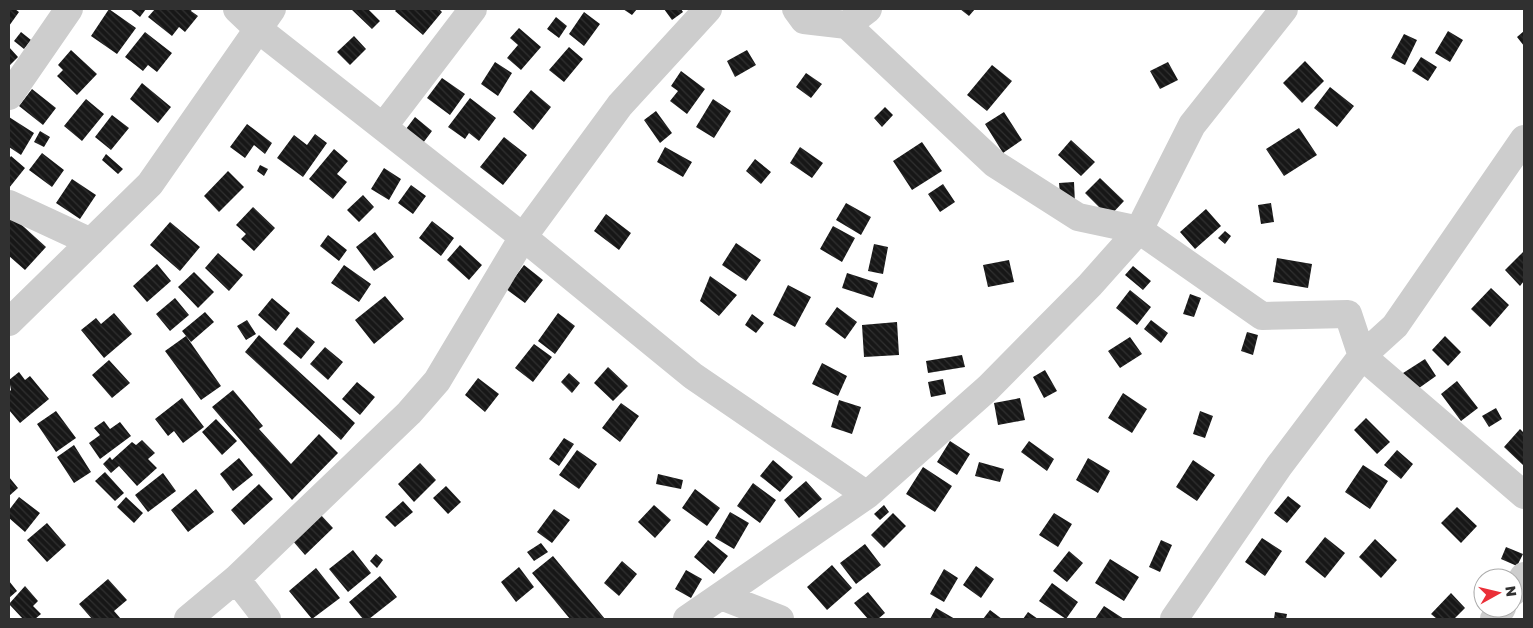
<svg xmlns="http://www.w3.org/2000/svg" width="1533" height="628" viewBox="0 0 1533 628" font-family="'Golos Text',sans-serif">
<defs>
<pattern id="building-back-hatch" width="6" height="6" patternUnits="userSpaceOnUse" patternTransform="scale(1.25)"><rect width="6" height="6" fill="#171717"/><path d="M-1 5l2 2M0 0l6 6M5-1l2 2" fill="none" stroke="#303030"/></pattern>
</defs>
<rect width="100%" height="100%" fill="#fff"/>
<path fill="url(#building-back-hatch)" d="M9,9H15L19,12L9,26Z
M109,9L136,28L117,54L91,36Z
M130,9H146L140,17Z
M155,9H192L191,11L198,16L185,32L179,27L172,36L148,17Z
M351,9H368L380,21L372,29Z
M397,9H439L442,12L423,35L395,11Z
M623,9H637L632,15Z
M664,9H681L683,12L672,20Z
M960,9H975L969,16Z
M584,12L600,24L584,46L569,34Z
M556,17L567,26L559,38L547,29Z
M519,28L541,47L521,70L507,58L518,45L510,38Z
M1448,31L1463,40L1450,62L1435,53Z
M1524,31V46L1517,37Z
M21,32L31,40L24,49L14,41Z
M145,32L172,53L157,72L148,65L143,71L125,57Z
M1404,34L1417,40L1405,65L1391,58Z
M354,36L366,49L350,65L337,52Z
M9,47L18,57L9,66Z
M569,47L583,59L564,82L549,70Z
M71,50L97,74L77,95L57,76L63,70L58,65Z
M747,50L756,65L735,77L727,61Z
M1421,57L1437,67L1428,81L1412,71Z
M1305,61L1324,81L1302,103L1283,83Z
M495,62L512,73L498,96L481,84Z
M1168,62L1178,80L1160,89L1150,71Z
M992,65L1012,81L987,111L967,95Z
M681,71L705,89L687,114L670,101L678,91L671,86Z
M806,73L822,84L811,98L796,87Z
M442,78L465,94L450,115L427,98Z
M142,83L171,107L158,123L130,99Z
M1330,87L1354,106L1337,127L1314,108Z
M32,89L56,108L43,125L19,106Z
M531,90L551,107L533,130L513,112Z
M470,98L496,118L479,141L469,133L465,139L448,127Z
M86,99L104,114L82,141L64,126Z
M713,99L731,111L714,138L696,127Z
M885,107L893,115L882,127L874,118Z
M656,111L672,133L660,143L644,120Z
M1004,112L1022,140L1003,153L985,124Z
M112,115L129,128L111,150L95,137Z
M9,117L34,133L21,155L9,147Z
M415,117L432,131L423,143L406,129Z
M247,124L272,143L265,154L254,145L245,158L230,147Z
M1299,128L1317,155L1284,176L1266,149Z
M40,131L50,137L44,147L34,142Z
M315,134L327,143L303,177L277,158L294,135L307,145Z
M504,137L527,155L503,185L480,167Z
M1071,140L1095,162L1081,176L1058,155Z
M922,142L942,171L912,190L893,161Z
M665,147L692,162L683,177L657,162Z
M800,147L823,163L812,178L790,163Z
M334,149L348,161L337,174L347,182L333,199L309,179Z
M42,153L64,170L52,187L29,170Z
M106,154L123,169L118,174L102,160Z
M11,156L25,168L9,188V159Z
M755,159L771,172L761,184L746,171Z
M260,165L268,169L264,176L257,171Z
M384,168L401,179L389,200L371,189Z
M228,171L244,187L219,212L204,196Z
M1100,178L1124,201L1109,217L1085,193Z
M72,179L96,195L80,219L56,203Z
M1074,182L1075,203L1061,204L1059,183Z
M943,184L955,202L940,212L928,194Z
M411,185L426,196L413,214L398,203Z
M363,195L374,207L359,222L347,210Z
M846,203L871,217L861,235L836,220Z
M1271,203L1274,222L1261,224L1258,205Z
M253,207L275,228L254,251L241,239L246,234L236,225Z
M1206,209L1221,226L1195,249L1180,232Z
M606,214L631,233L619,250L594,231Z
M13,217L46,247L25,270L9,256V221Z
M432,221L454,238L441,256L419,238Z
M170,222L200,247L180,271L150,245Z
M833,226L855,238L842,262L820,249Z
M1225,231L1231,236L1225,244L1218,238Z
M375,232L394,257L374,271L356,247Z
M328,235L347,250L339,261L320,246Z
M736,243L761,260L746,281L722,265Z
M874,244L888,247L883,274L868,271Z
M460,245L482,265L469,280L447,260Z
M1524,251V281L1520,286L1505,270Z
M218,253L243,275L229,291L205,268Z
M1277,258L1312,264L1308,288L1273,282Z
M1009,260L1014,282L988,287L983,265Z
M157,264L171,281L147,302L133,286Z
M344,265L371,284L359,302L331,283Z
M524,265L543,280L525,303L506,289Z
M1133,266L1151,281L1143,290L1125,275Z
M194,272L214,292L198,308L178,287Z
M847,273L878,283L873,298L842,288Z
M710,276L737,295L719,316L700,301Z
M788,285L811,297L795,327L773,315Z
M1491,288L1509,305L1490,327L1471,309Z
M1130,290L1151,307L1137,325L1116,308Z
M1190,294L1201,298L1194,317L1183,314Z
M385,296L404,319L374,344L355,320Z
M175,298L189,315L170,331L156,314Z
M272,298L290,313L276,331L258,315Z
M837,307L857,322L845,339L825,324Z
M205,312L214,322L191,342L182,331Z
M114,313L132,334L104,358L81,330L96,318L101,324Z
M558,313L575,326L555,354L538,341Z
M752,314L764,323L756,333L745,325Z
M247,320L256,334L246,340L237,326Z
M1151,320L1168,333L1161,343L1144,329Z
M897,322L899,355L864,357L862,325Z
M297,327L315,342L301,359L283,344Z
M1247,332L1258,335L1253,355L1241,351Z
M259,335L355,423L341,440L245,352Z
M186,336L221,386L201,400L165,351Z
M1445,336L1461,352L1448,366L1432,350Z
M1130,337L1142,354L1120,368L1108,351Z
M534,344L552,357L533,382L515,368Z
M325,347L343,362L328,380L310,364Z
M962,355L965,367L928,373L926,361Z
M1425,359L1436,376L1412,393L1400,375Z
M109,360L130,383L112,398L92,375Z
M822,363L847,376L838,396L812,384Z
M608,367L628,386L613,401L594,383Z
M1045,370L1057,391L1044,398L1033,377Z
M19,372L25,380L30,376L49,399L20,423L9,410V392L11,390L9,380Z
M569,373L580,383L572,393L561,382Z
M478,378L499,394L485,412L465,395Z
M943,379L946,394L931,397L928,382Z
M1457,381L1478,408L1461,421L1441,394Z
M357,382L375,397L360,415L342,399Z
M233,390L263,426L259,429L291,464L319,434L338,453L292,500L212,407Z
M1123,393L1147,409L1132,433L1108,418Z
M182,398L204,427L183,443L174,431L168,436L155,419Z
M1020,398L1025,420L998,425L994,403Z
M839,400L861,407L852,434L831,427Z
M621,403L639,416L620,442L602,428Z
M1496,408L1502,419L1489,427L1482,416Z
M56,411L76,438L56,452L37,424Z
M1200,411L1213,416L1205,438L1193,434Z
M1366,418L1390,442L1377,454L1354,430Z
M216,419L237,441L222,455L202,432Z
M104,421L110,429L120,422L131,436L100,459L89,443L100,435L94,428Z
M1520,429L1524,433V466L1504,447Z
M564,438L574,444L559,466L549,459Z
M142,440L155,453L148,459L157,468L137,486L119,466L111,473L103,464L110,457L112,460L132,442L136,445Z
M950,441L970,454L957,475L937,462Z
M1029,441L1054,459L1047,471L1021,452Z
M74,445L91,472L74,483L57,457Z
M577,450L597,464L579,489L559,475Z
M1397,450L1413,464L1401,479L1384,465Z
M239,458L253,475L233,491L220,474Z
M1088,458L1110,471L1098,493L1076,480Z
M773,460L793,477L780,492L760,476Z
M1193,460L1215,475L1197,501L1176,487Z
M979,462L1004,469L1000,482L975,476Z
M420,463L436,480L414,502L398,484Z
M1363,465L1388,481L1370,509L1345,492Z
M923,467L952,486L935,512L906,494Z
M105,472L124,493L115,501L95,481Z
M163,473L176,491L148,512L135,495Z
M658,474L683,480L681,489L656,484Z
M9,477L18,488L9,496Z
M806,481L822,499L799,518L784,500Z
M753,483L776,500L760,523L737,506Z
M259,484L273,499L244,525L231,510Z
M446,486L461,502L448,514L433,498Z
M196,489L214,512L188,532L171,510Z
M695,489L720,508L707,526L682,508Z
M1288,496L1301,506L1287,523L1274,513Z
M19,497L40,513L25,532L9,518V510Z
M126,497L143,513L134,523L117,507Z
M403,501L413,512L395,527L385,517Z
M654,505L671,520L655,538L638,522Z
M884,505L889,512L880,520L874,514Z
M1457,507L1477,526L1461,543L1441,523Z
M554,509L570,520L552,543L537,532Z
M730,512L749,523L734,549L715,538Z
M893,513L906,526L884,548L871,535Z
M1054,513L1072,524L1058,547L1039,535Z
M320,514L333,528L305,555L292,540Z
M47,523L66,545L47,562L27,540Z
M1325,537L1345,553L1325,578L1305,562Z
M1262,538L1282,551L1265,576L1245,562Z
M1375,539L1397,560L1381,578L1359,557Z
M708,540L728,556L714,574L694,557Z
M1161,540L1172,545L1160,572L1149,567Z
M541,543L548,552L534,561L527,552Z
M865,544L881,565L856,584L840,563Z
M1506,547L1523,554L1517,566L1501,559Z
M353,550L371,573L348,592L329,569Z
M1069,551L1083,563L1067,582L1053,571Z
M376,554L383,560L377,568L370,561Z
M553,556L605,619H570L532,573Z
M1110,559L1139,577L1124,601L1095,583Z
M622,561L637,574L619,596L604,583Z
M832,565L852,588L827,610L807,587Z
M976,566L994,579L981,598L963,585Z
M519,567L534,587L516,602L501,582Z
M316,568L340,598L312,619L289,591Z
M944,569L958,578L944,602L930,594Z
M686,570L702,579L691,598L675,589Z
M380,576L397,597L369,619H363L349,602Z
M108,579L127,600L114,611L121,619H92L79,604Z
M9,581L17,591L9,598Z
M1052,583L1078,602L1066,619L1039,601Z
M25,586L38,601L33,606L41,614L35,619H23L9,604Z
M868,592L885,613L878,619H868L854,603Z
M1451,593L1465,608L1454,619H1437L1431,614Z
M1104,606L1124,619H1095Z
M936,608L955,619H930Z
M990,610L1002,619H983Z
M1028,612L1038,619H1023Z
M1275,612L1287,614L1286,619H1274Z"/>
<g fill="none" stroke-linecap="round" stroke-linejoin="round">
<path stroke="#cdcdcd" stroke-width="28" d="M237,9L258,29L523,237L693,376L867,495
M796,9L804,20L847,25L868,9
M847,25L995,164L1078,217L1139,230L1262,316L1348,314L1362,356L1524,495
M9,96L69,9
M383,127L473,9
M9,204L91,242
M9,322L150,184L272,9
M236,579L267,619
M1513,592L1524,576
M721,596L780,619
M188,619L236,579L409,413L437,381L523,237L620,105L708,9
M687,619L867,495L988,388L1090,285L1139,230L1192,125L1284,9
M1174,619L1279,466L1362,356L1395,326L1524,139
M1494,619L1502,608"/>
</g>
<rect width="1533" height="628" fill="none" stroke="#303030" stroke-width="20"/>
<g transform="translate(1498 593) rotate(82)"><circle r="24" fill="#ffffff" stroke="#acacac"/>
<path d="M0-4L9 19L0 12L-9 19Z" fill="#ea2f38"/>
<text y="-8" font-size="14" font-weight="bold" text-anchor="middle" fill="#303030">N</text>
</g>
</svg>
